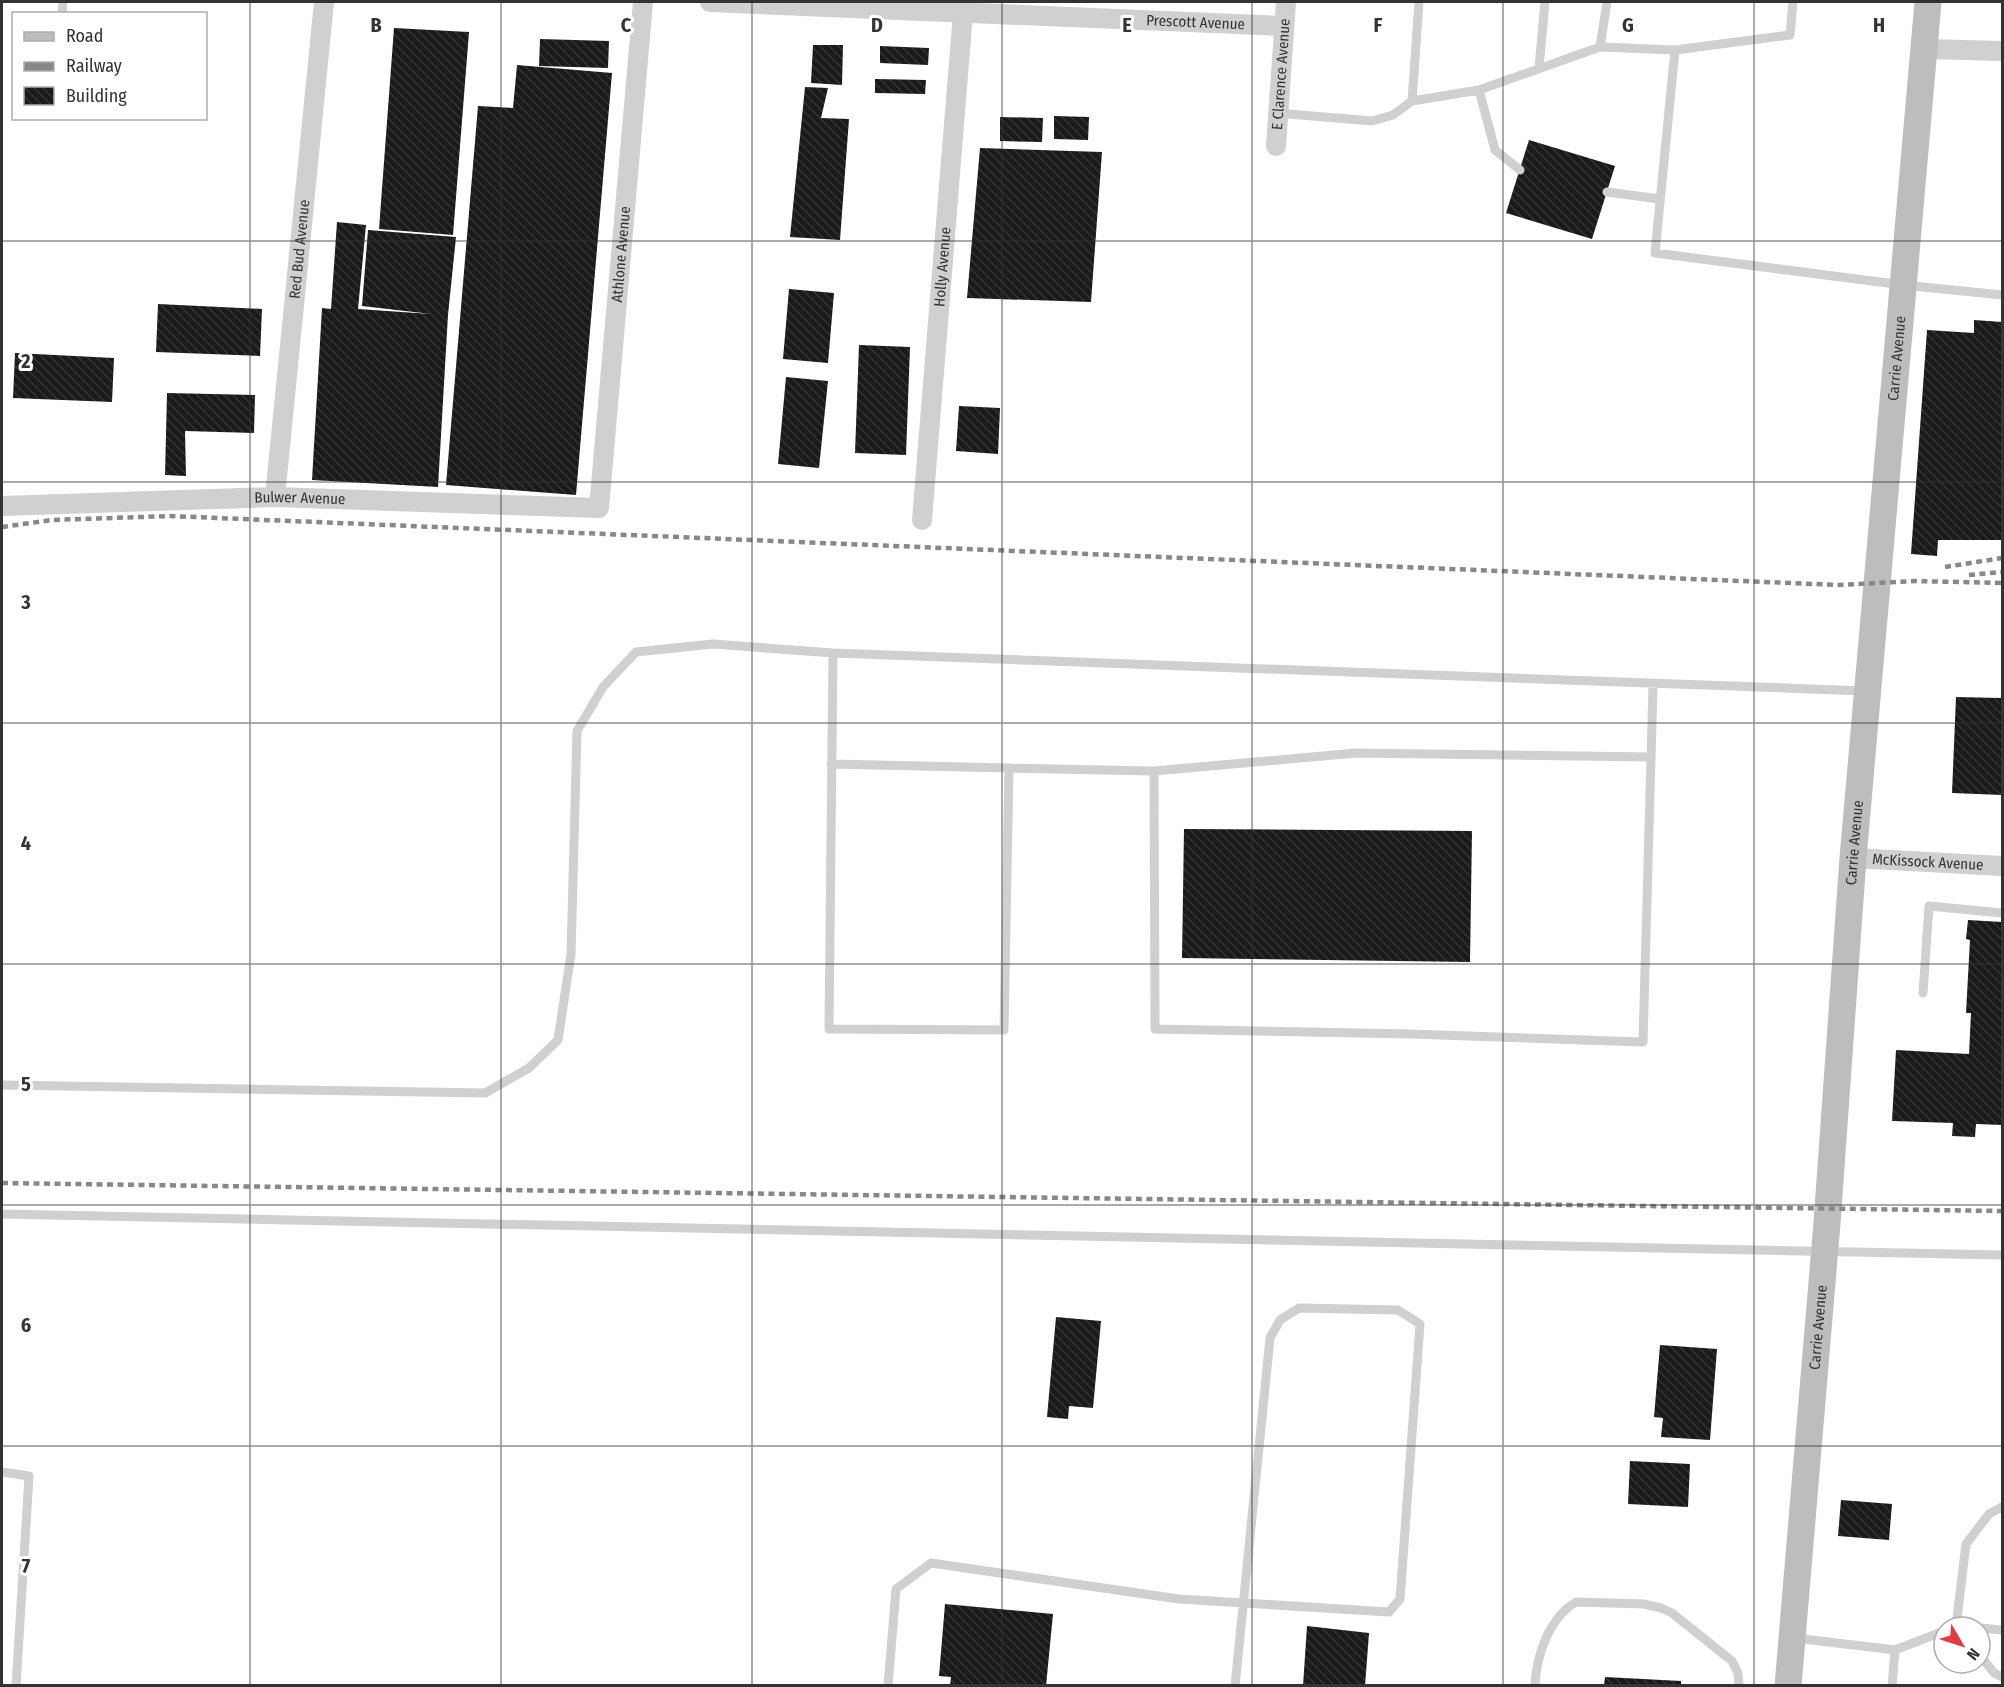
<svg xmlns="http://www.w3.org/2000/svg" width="2004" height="1687" viewBox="0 0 2004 1687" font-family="'Fira Sans Condensed',sans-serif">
<defs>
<pattern id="building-back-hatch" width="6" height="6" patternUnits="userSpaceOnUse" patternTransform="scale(1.5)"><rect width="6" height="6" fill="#1a1a1a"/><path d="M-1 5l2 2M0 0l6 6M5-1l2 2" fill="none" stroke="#333"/></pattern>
</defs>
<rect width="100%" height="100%" fill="#fff"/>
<path fill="url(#building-back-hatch)" d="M394,28L469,32L453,235L379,229Z
M540,39L609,41L608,68L539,66Z
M813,45H843L842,85L811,83Z
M880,46L929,48L928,65L880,63Z
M517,65L612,73L576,495L446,485L478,106L513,108Z
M875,79L926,80L925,94L875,93Z
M805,87L828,88L821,118L849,119L840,240L790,237Z
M1054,116L1089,117L1088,140L1054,139Z
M1000,117L1043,118L1042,142L1000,141Z
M1529,140L1615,166L1592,239L1506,213Z
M980,148L1102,152L1091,302L967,298Z
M337,222L366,225L358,309L431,314L362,306L368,230L456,237L448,315L438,487L312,480L322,308L331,309Z
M789,289L834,293L828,363L783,359Z
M158,304L262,309L260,356L156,352Z
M1974,320L2002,322V540H1938L1937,556L1911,554L1927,330L1974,333Z
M859,345L910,347L906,455L855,453Z
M15,353L114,358L112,402L13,398Z
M786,377L828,381L819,468L778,464Z
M167,393L255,395L254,433L185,431L186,476L165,475Z
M959,406L1000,408L998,454L956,451Z
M1956,697L2002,698V795L1952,793Z
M1184,829L1472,831L1470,962L1182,958Z
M1968,920L2002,922V1125L1976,1124L1975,1137L1952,1136L1953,1123L1892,1121L1896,1050L1969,1054L1971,1013H1966L1970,940L1966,939Z
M1056,1317L1101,1321L1093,1408L1069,1406L1068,1419L1047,1417Z
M1660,1345L1717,1349L1710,1440L1661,1437L1663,1418L1654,1417Z
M1630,1461L1690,1464L1688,1507L1628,1504Z
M1841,1500L1892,1504L1889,1540L1838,1536Z
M945,1604L1053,1614L1046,1686H950L951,1677L939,1676Z
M1307,1626L1369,1633L1365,1686H1303Z
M1605,1677L1681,1681V1686H1604Z"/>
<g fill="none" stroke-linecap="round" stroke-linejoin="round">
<path stroke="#d0d0d0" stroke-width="9" d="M1793,2L1790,35L1675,50L1655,253L1903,285L2002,295
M62,14L63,2
M1600,47L1607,2
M1539,68L1545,2
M1479,90L1495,150L1520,170
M1412,101L1479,90L1600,47L1675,50
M1277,113L1372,121L1393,115L1412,101L1419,2
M1607,192L1660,199
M833,653L829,1029L1004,1030L1009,768L1154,771
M1651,757L1356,753L1154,771L1155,1029L1411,1034L1643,1042L1652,722L1653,685
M831,764L1009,768
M1923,993L1929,906L2002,913
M2,1085L485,1093L529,1068L558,1040L571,954L577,731L603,687L636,652L713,644L833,653L1865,691
M2,1214L2002,1255
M2,1472L29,1476L16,1686
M1971,1627L1956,1626L1966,1544L1989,1514L2002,1507
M1980,1628L2002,1630
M1795,1638L1895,1650L1892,1686
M1895,1650L1944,1631
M1980,1655L1994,1673L2002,1677
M888,1686L896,1589L931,1563L1179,1599L1389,1612L1400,1599L1420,1324L1398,1310L1299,1308L1280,1320L1270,1338L1235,1686
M1535,1686C1536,1656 1549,1618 1576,1602L1644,1604L1661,1608L1672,1613L1732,1661L1738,1673L1739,1686"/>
<g stroke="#d0d0d0" stroke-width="20">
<path id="s1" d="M710,2L1284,26"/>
<path d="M1924,49L2002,51"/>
<path id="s2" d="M1276,146L1286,2"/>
<path id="s3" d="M275,497L324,2"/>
<path id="s4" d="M2,506L275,497L599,508L643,2"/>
<path id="s5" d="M922,520L963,13"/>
<path id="s6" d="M1853,858L2002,866"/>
</g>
<path stroke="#bdbdbd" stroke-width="27" id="s7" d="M1788,1686L1827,1223L1853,858L1928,2"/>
<path stroke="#888" stroke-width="4.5" stroke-dasharray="6 4.5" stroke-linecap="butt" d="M2,527L52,520L170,516L1838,585L1915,581L2002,583
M1945,567L2002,558
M1969,575L2002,572
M2,1183L2002,1211"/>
</g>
<path fill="none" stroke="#333" stroke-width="1.5" stroke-opacity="0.55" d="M250,2V1686M501,2V1686M752,2V1686M1002,2V1686M1252,2V1686M1503,2V1686M1754,2V1686M2,241H2002M2,482H2002M2,723H2002M2,964H2002M2,1205H2002M2,1446H2002"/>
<g text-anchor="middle" stroke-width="6" stroke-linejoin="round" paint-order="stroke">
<g font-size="15" fill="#333" stroke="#fff">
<text dy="5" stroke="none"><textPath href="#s1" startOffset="486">Prescott Avenue</textPath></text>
<text dy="5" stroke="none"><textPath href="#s2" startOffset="72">E Clarence Avenue</textPath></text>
<text dy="5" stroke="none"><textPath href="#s3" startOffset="249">Red Bud Avenue</textPath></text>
<text dy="5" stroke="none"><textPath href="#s4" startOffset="852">Athlone Avenue</textPath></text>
<text dy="5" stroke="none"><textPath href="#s5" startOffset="254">Holly Avenue</textPath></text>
<text dy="5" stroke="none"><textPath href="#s7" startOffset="1332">Carrie Avenue</textPath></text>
<text dy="5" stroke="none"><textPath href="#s4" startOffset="298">Bulwer Avenue</textPath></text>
<text dy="5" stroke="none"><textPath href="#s7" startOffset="846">Carrie Avenue</textPath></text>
<text dy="5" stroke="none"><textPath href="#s6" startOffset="75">McKissock Avenue</textPath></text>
<text dy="5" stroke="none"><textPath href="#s7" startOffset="360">Carrie Avenue</textPath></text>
</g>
</g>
<g font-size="20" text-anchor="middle" font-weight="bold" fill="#333" stroke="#fff" stroke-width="6" stroke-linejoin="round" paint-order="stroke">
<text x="376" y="32">B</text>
<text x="626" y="32">C</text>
<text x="877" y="32">D</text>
<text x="1127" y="32">E</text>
<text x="1378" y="32">F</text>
<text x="1628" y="32">G</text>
<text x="1879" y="32">H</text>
<text x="26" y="368">2</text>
<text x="26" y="609">3</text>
<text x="26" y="850">4</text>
<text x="26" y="1091">5</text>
<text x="26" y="1332">6</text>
<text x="26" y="1573">7</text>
</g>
<rect width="2004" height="1687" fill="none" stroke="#333333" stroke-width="6"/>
<rect x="12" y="12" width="195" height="108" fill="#ffffff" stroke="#adadad" stroke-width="1.5"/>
<rect x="24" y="32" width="30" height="9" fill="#bdbdbd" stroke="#adadad" stroke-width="1.5"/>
<text x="66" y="42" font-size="18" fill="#333333">Road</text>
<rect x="24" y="62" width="30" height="9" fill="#888888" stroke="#adadad" stroke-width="1.5"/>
<text x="66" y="72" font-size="18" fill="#333333">Railway</text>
<rect x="24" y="87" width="30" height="18" fill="url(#building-back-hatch)" stroke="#adadad" stroke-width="1.5"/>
<text x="66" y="102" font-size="18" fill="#333333">Building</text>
<g transform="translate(1962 1645) rotate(129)"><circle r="28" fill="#ffffff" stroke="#adadad" stroke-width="1.5"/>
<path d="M0-4.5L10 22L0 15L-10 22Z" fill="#e63946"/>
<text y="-9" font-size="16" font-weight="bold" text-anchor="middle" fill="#333333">N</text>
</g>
</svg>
